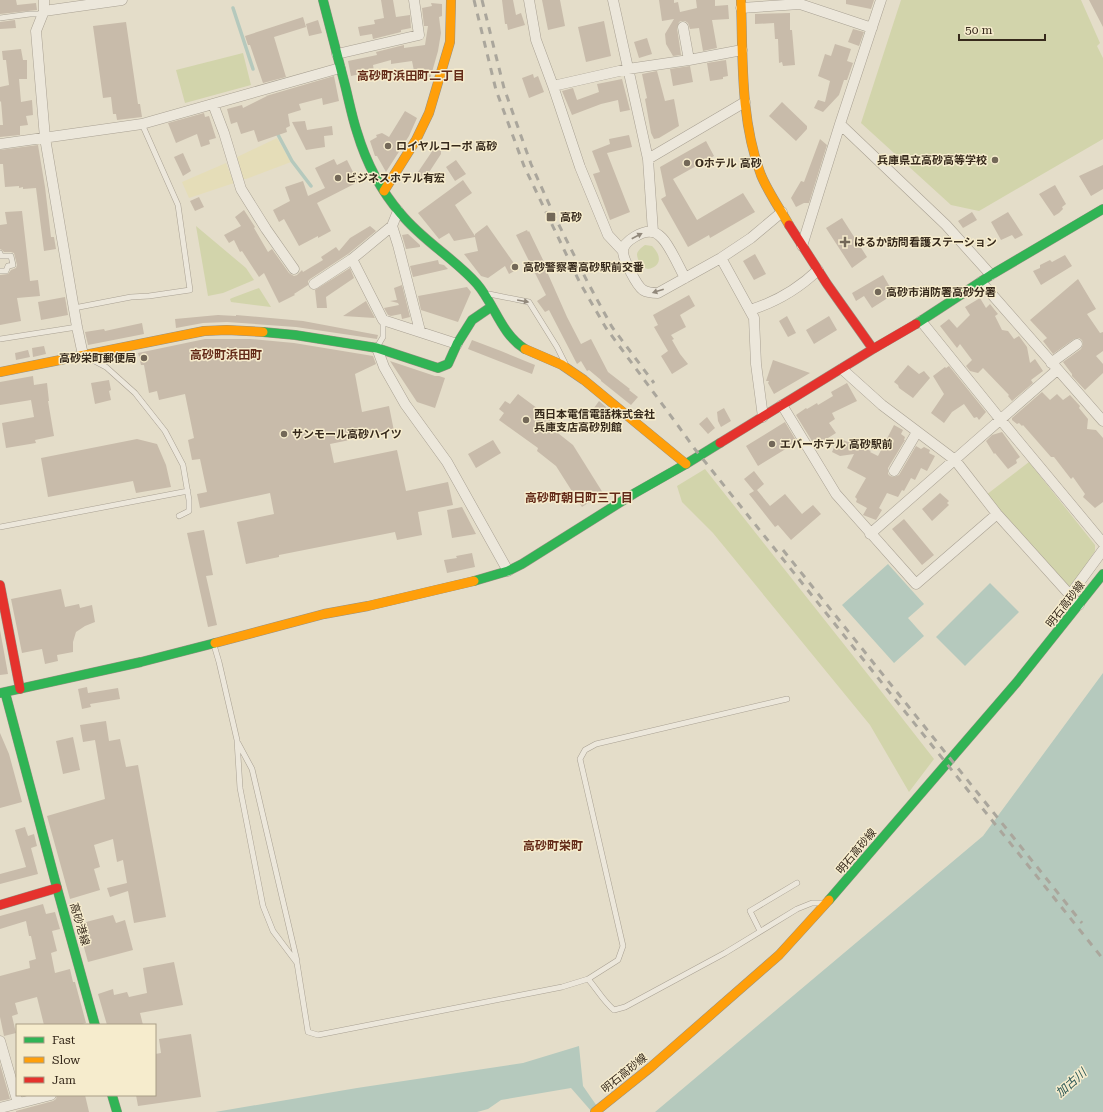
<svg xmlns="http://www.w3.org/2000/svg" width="1103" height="1112" viewBox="0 0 1103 1112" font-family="'Roboto Serif','Noto Sans JP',serif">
<rect width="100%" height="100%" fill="#e4ddc9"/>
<path fill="#e5ddb8" d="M277,138L291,162L246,179H243L237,157Z
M226,163L234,183L189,198L182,182Z"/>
<path fill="#d2d4ab" d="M901,0H1081L1100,43L1097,46L1103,58V139L979,211L951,205L861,123Z
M243,53L251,85L185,103L176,70Z
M196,226L246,268L254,280L223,293L208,296Z
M645,245L652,246C658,252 663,261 654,267C651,268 650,269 648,269C642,268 637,260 637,254C638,250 642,247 645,245Z
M259,288L271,307L231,302L230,299L232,298Z
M1029,462L1095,545V551L1071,587H1067L986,495Z
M705,469L877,686L934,759L909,792L870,725L713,533L682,502L677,486Z"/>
<path fill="#b5c9bd" d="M888,564L924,604L908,618L924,636L894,663L842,605Z
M990,583L1019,612L965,666L936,637Z
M1103,673V1112H655L983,836Z
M579,1046L583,1086L601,1112H592L571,1088L501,1100L488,1109L477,1112H215L357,1088L523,1063Z"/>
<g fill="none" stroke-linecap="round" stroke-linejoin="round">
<path stroke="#b5c9bd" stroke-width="3.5" d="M233,8L253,69
M276,131L292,161L311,186"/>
</g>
<path fill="#c8bbaa" d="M0,0H16L17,5L36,3L37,10L0,14Z
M381,0H393L396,17L410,15L411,28L401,30V32L373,39L372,34L360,36L358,27L375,24L374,20L384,18Z
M502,0H513L516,15L521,13L525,25L508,30L507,24H505Z
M542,0H560L565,26L548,30Z
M659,0H674V3L678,2L680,12L697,8L696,0H715V6L728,5L729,19L712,20L717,48L703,51L699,28L690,29L688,23L685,21H681L679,22L677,28L681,55L673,56L666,44L665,34L674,19L662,21Z
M846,0H874L871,9L846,4Z
M1089,0H1103V27Z
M431,3L442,4V16L439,17L441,33L438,51L430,79L415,76L412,61L391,64V60L373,65L374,71L351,76L348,61L377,55L376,52L404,45V48L425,45L428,26H424L422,8L432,6Z
M790,13V30H792L795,65L783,66L782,62L779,63L778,39H775L774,23L755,24V14Z
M303,17L306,27L274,37L286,77L263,83L250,45H248L245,36Z
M15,20L16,28L0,29V22Z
M318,20L322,33L309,36L306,24Z
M604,21L611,56L586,62L578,27Z
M126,22L138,104H140L142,117L117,120L116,114H113L111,97L103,98L93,26Z
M853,29L864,32L859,46L848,42Z
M647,38L652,54L639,58L634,42Z
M835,44L851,49L847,61L853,63L847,80H844L839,95L823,112L814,108L818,100L825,102L830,81L818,76L825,54L831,56Z
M21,49L23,60H27V79H19L21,102L32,100L33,115L26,116L28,125L20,126V135L0,137V125H3L1,101L0,102V87L9,85L6,60H3L2,51Z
M726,60L728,76L723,77V79L710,81L707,63Z
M690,66L693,82L673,86L670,69Z
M657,71L665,101L674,99L679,126L659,138L654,139L651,133L645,99L647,98L642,74Z
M533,74L534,78L538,76L544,92L529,98L522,78Z
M334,76L339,101L323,105L322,98L299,104L301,110L288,114L290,126L286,128L287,132L258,142L254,130L241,134L237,122L231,124L227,109L242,105L243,108L267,96H266Z
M622,79L630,110L620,112L618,100L601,104L572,115L562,91L573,88L577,100L599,92L597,84Z
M782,102L807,126V129L796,141L769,116Z
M405,111L417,118L409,136L386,172L377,156H375L370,141L377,137L376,135L382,133L389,137Z
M204,113L205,117L209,116L216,138L209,140L210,144L201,147L197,134L176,143L168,123Z
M305,121L307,130L332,126L333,135L324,136L325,147L306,150L292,122Z
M629,135L632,147L607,153L630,212L610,220L593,174L600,172L592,151L610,144L609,139Z
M820,139L827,145L809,203H804L796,207L791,198L801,181L804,182Z
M706,141L714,156L673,179L697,220L743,193L755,212L710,238L709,235L688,247L661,199L666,196L660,167Z
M38,145L45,187L51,237H54L56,249L44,251L36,188L23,189V187L19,188V186L5,187L3,164H0V150Z
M435,147L441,150V154L424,180L416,175Z
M183,153L191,171L183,176L174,157Z
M334,159L337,165L347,160L358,182L317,203L331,231L318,238V236L299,246L284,219L279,222L273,210L290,201L285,187L303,181L308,196L325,188L315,168Z
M456,160L466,174L455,181L446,167Z
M1103,165V189L1091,196L1079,176Z
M463,180L472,193L455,205L475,236V234L487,225L518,269L509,274L505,266L488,278L481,276L464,254L478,251L475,237L454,241L449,233L439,239L418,213Z
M1055,185L1066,204L1062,207L1063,209L1059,213L1054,216L1039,194Z
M199,197L204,207L195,211L190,201Z
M244,210L255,227L254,228L268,252L272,249L289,273L294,276L297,275L302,270L303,272L323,260L321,257L336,247L339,251L350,238L370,226L376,231L348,254L310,279L308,281V285L294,294L295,295L279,303L264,273L259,277L242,251L240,252L234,240L229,243L224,235L241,226L235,217Z
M22,211L30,281L38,280L40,296L17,298L21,321L0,325V275L8,274L11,270L16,268L17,265L14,253L11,252H4L2,250L0,249V225L7,224L5,212Z
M972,212L977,220L963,228L958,221Z
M1008,212L1023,235L1015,239L1012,235L1001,240L991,222Z
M842,218L867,257L852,268L826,228Z
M527,230L528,232L529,231L545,264L544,265L567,317L581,344L591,339L608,372L630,389L629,390L638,397L631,405L601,381V380L589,370L587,371L581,361L577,364L549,310L545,312L537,301L546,295L516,235Z
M408,234L420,245V247L406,249L402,235Z
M755,254L766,274L754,280L743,261Z
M1065,255L1072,266L1041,285L1033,271L1040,268V265L1050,260L1052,262Z
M438,260L439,264L444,265L448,269L413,277L410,266Z
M350,268L354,278L326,297L327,308H317L315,290Z
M883,275L894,294L872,308L864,296L856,301L852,293Z
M1078,279L1096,309L1087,314L1100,333L1103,332V351L1096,356L1103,364V373L1085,390L1072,376V374L1063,362L1081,349L1083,344L1082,340L1079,338L1074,339L1053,354L1043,341L1047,338L1030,320Z
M402,285L410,317L402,319L401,314L391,316L388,315L384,308L399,305L398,303L390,301L397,300L394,288Z
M467,287L471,292L458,322L421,310L418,296Z
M689,295L695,306L680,315L686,327L671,335L674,339L672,340L680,354L688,364L672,374L661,356L668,351L654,327L658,325L653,315Z
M65,297L68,315L41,320L38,302Z
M980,298L986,308L990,304L998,314L995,316L1002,330L1008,331L1014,339L1019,336L1027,347L1030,363L1035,359L1043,371L1031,380L1033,383L1012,401L1008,396L1009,395L983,368L978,373L970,371L966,366L972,360L960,344L957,348L940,326L949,319L957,328L970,315L965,307Z
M366,301L375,318L343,316Z
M218,315L236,316V315L303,321L378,335L377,339L296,327L227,322L203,323L176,328L175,319Z
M787,316L796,333L788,337L779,321Z
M829,316L837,330L814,344L806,330Z
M142,323L144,334L88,345L85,332L104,329L105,331Z
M205,339H250L294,343L373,356L376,364L355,374L362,412L389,406L394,431L330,444L334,463L397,450L406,491L448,482L453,505L418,512L422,535L397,540L395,532L279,555V557L246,564L237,522L274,514L270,493L200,508L197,494L207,492L200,459L192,460L188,440L194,438L185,394L159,400L157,391L149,393L144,365H141L138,353Z
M472,340L501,351L535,365L532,374L468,349Z
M44,346L46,354L33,357L32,348Z
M28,350L30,357L16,360L15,353Z
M773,360L810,373L774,394L768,383L769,381H766Z
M390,361L435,376H439L445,378L435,408L417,402Z
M908,365L919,374L924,371L930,378L913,398L899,388L898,385L894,382Z
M949,366L986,412L979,420L977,417L974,418L964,404L952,412L944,423L931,413L944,394L933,376L945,367L946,368Z
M33,376L34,385L47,383L49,401H48L54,436L35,440L36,443L6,448L2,423L34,417L31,400L0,405V382Z
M109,380L111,390L109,391L111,400L95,404L91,383Z
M847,383L857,401L832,413L835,419L829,423L836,433L815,446L796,415L806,408L807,409L817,403L818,405L833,396L831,392Z
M1042,392L1050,400L1057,394L1063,400L1070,395L1080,406L1079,408L1088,419L1087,429L1096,430L1103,438V502L1095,508L1083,497L1085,494L1073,477L1071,479L1054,457H1051L1023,425L1022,426L1019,423L1017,424L1012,420V418Z
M518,394L553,420L549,426L573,445L603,493L582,507L556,466L537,451L538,448L499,420L504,413L499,409L505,401L510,404Z
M599,401L606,407L602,413L594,408Z
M724,408L731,421L721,427L718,421L717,412Z
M707,417L715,428L708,434L699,424Z
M785,422L797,442L758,466L746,446Z
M894,425L903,430L901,434L905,437L904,440H905L888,468V474L890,476L894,477L899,475L916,446L921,449L924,447L930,450L929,453L935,456L927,471L921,468L915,480L911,478L904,491L902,490L898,497L887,493L879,508L882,510L876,520L863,515L867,508L856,502L857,499L855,497L866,478L847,468L854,454L840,456L832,452L838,438L871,451L870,452L878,456Z
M1002,432L1020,457L1016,460L1017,463L1008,469L995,453L994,454L986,441L992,435Z
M137,439L157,444L166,465L171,487L136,493L133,481L48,497L41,458Z
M493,440L501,453L476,468L468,454Z
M754,471L764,484L757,490L770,506L785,494L802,514L813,505L821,514L791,540L778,525L775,527L749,494L754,491L744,479Z
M940,493L949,501L947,503L949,505L932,521L922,509Z
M462,507L476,534L452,538L447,510Z
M904,519L934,555L922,565L892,529Z
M204,530L213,575L206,576L217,625L208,627L187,533Z
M472,553L475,567L447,573L444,560L457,558L456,556Z
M61,589L65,607L79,604L80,608L92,605L95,622L85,626L76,632L73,642V652L57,655L58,661L45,664L42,649L22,653L11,599Z
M0,630L8,674L0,675Z
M87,687L88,693L118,688L120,699L90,704L91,707L82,709L78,689Z
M106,721L109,741L120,739L126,767L138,765L166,917L134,923L128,891L110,897L107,888L127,883L123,860L117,862L113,839L94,845L100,867L94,869L100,890L70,899L47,816L105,799L95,740L83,742L80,725Z
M0,733L9,754L22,802L0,808Z
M73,737L80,770L63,774L56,741Z
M25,827L28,836L34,834L37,846L31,848L38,874L0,884V874L26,867L15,830Z
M43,904L46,914L55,912L60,929L52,931L57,951L51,953L55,973L70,969L73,982H75L86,1023L79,1025H44L37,997L15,1003L18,1014L12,1016L16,1033L4,1036L0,1017V976L30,968L29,961L36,959L31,936H29L26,921L0,929V916Z
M113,915L116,923L125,920L133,950L88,962L80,933L88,930L86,922Z
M174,962L183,1005L140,1013L143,1025H107L98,994L113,989L114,995L127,992L129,997L147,993L143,968Z
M191,1034L201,1097L138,1106L136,1095H155V1054L161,1053L159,1039Z
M0,1064L10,1099L0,1101Z
M57,1095H85L89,1112H16V1111L53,1101L56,1099Z"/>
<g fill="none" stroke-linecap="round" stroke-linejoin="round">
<defs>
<path id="lane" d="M0,18L30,14H43
M0,253L1,256H11L13,265L8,266L6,271H0
M489,294L529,302L557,347L565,363
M74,308L131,297L149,296L190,290L178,205L142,124
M0,339L77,327
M377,347L383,337V320
M87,357L106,367L135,393L165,431L183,465L189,500V511L179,516
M0,527L188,491
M214,645L219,662L237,740L240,788L263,906L273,931L297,963L308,1032L318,1035L562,987L588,979L618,960L623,946L580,759L585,750L596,744L787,699
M238,743L252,769L297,961
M760,931L750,911L797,883
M588,979C597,989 603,1001 614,1010L625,1007L725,953L797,909L812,903H822"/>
<path id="street" d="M44,0V11L36,31L45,138L77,327L83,355
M529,0L536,40L553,86L580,167L608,235L623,251
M613,0L648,159L653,232
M741,8L800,4L872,28
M44,11L122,0
M683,27L689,60
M337,54L419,35L414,0
M553,86L628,69L689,60L742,50
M213,104L224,133L241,189L266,229L294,269
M840,124L946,225L991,275
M0,144L142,124L340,68
M648,159L745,102
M398,211L392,226L398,245L420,331
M802,246L840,124L881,0
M721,258L754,318L756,364L763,417
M352,259L383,320L457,344
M685,278C679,267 670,246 662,238C659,235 655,232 652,232C643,230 624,241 623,250C622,258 637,286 643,290C648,293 653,293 658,293L721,258L751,238L782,212
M981,282L1103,421
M314,284L352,259L392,226
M750,310C776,302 798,289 818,270
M921,321L1000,419L1103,543
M377,348L384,367L405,404L447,462L508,571
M1051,363L1077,344
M842,369L882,405L955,460L997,514L1079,605
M782,405L836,494L916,584L997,514
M894,471L917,432
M870,534L1057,370
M1070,595L1103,550
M0,1041L18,1103
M0,1108L51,1095"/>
<path id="fast" d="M323,0C330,28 338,57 345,85C349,101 352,117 357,132C366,162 381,191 401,214C423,241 454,258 477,284C495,305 501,334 525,349
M916,324L991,275L1103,209
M263,332L295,335L377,348L438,368L448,364L457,344L472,320L491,307
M474,581L508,571L522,564L635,493L686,464L720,443
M5,692L57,888L95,1025
M0,693L141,662L215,643
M829,900L1017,682L1103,574
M112,1095L117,1112"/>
<path id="slow" d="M741,0C743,58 740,120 761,175C768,192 780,209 789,225
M384,191L416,140L429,113L450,42L451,0
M525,349L562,365L584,380L686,464
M0,372L204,331L227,330L263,332
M215,643L324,614L368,606L474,581
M595,1112L651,1067L779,955L829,900"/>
<path id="jam" d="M789,225L827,284L873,349
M720,443L873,349L916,324
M0,585L20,689
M0,905L57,888"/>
</defs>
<use href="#lane" stroke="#a9a193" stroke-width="6"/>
<use href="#street" stroke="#a9a193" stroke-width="11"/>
<use href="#fast" stroke="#989183" stroke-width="10"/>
<use href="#slow" stroke="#989183" stroke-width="10"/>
<use href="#jam" stroke="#989183" stroke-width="10"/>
<use href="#lane" stroke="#ece7db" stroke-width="5"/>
<use href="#street" stroke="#ece7db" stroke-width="10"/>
<use href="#fast" stroke="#30b455" stroke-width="9"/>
<use href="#slow" stroke="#ff9f0a" stroke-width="9"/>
<use href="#jam" stroke="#e5322d" stroke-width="9"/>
<path stroke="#aaa69c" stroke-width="3" stroke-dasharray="7 7" stroke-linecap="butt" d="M474,0L496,90L524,166L580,283L606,328L679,427L694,448L1103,959
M482,0L504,88L531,164L554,215L587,281L612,327L654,383
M783,550L1082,923"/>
</g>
<defs><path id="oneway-solid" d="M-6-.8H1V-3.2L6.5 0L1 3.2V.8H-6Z"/></defs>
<g fill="#91887b">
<use href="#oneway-solid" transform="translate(637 236) rotate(-28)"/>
<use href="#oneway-solid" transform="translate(658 291) rotate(163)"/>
<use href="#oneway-solid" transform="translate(523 301) rotate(10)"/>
</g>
<g fill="#736858" stroke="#f6eccd" stroke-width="1.5">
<circle cx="388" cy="146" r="4"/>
<circle cx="995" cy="160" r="4"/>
<circle cx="687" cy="163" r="4"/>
<circle cx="338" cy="178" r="4"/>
<rect x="546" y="212" width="10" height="10" rx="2"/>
<path d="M843 236h4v4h4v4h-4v4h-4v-4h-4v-4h4z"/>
<circle cx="515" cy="267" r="4"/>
<circle cx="878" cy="292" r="4"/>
<circle cx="144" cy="358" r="4"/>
<circle cx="526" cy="420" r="4"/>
<circle cx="284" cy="434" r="4"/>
<circle cx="772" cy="444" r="4"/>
</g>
<g text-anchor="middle" stroke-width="3" stroke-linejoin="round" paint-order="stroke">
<g font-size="11" font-weight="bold" fill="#36291b" stroke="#f6eccd" text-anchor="start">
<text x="396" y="150">ロイヤルコーポ 高砂</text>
<text x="987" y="164" text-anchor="end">兵庫県立高砂高等学校</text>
<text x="695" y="167">Oホテル 高砂</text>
<text x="346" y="182">ビジネスホテル有宏</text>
<text x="560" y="221">高砂</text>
<text x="854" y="246">はるか訪問看護ステーション</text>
<text x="523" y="271">高砂警察署高砂駅前交番</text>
<text x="886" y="296">高砂市消防署高砂分署</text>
<text x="136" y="362" text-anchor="end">高砂栄町郵便局</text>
<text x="534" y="418">西日本電信電話株式会社<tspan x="534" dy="13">兵庫支店高砂別館</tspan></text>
<text x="292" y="438">サンモール高砂ハイツ</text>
<text x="780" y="448">エバーホテル 高砂駅前</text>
</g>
<g font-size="11" fill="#36291b" stroke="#f6eccd">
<text transform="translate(1065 604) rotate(-52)" y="4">明石高砂線</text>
<text transform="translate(856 851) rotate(-50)" y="4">明石高砂線</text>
<text transform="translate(80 924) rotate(74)" y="4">高砂港線</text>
<text transform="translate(624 1073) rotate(-39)" y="4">明石高砂線</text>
</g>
<g font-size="12" font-weight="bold" fill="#642b19" stroke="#f6eccd">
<text x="411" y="80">高砂町浜田町二丁目</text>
<text x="226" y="359">高砂町浜田町</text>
<text x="579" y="502">高砂町朝日町三丁目</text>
<text x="553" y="850">高砂町栄町</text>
</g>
<g font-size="12" font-style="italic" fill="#2a5755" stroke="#f6eccd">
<text transform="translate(1071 1083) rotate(-42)" y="4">加古川</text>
</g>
</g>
<rect x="16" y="1024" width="140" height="72" fill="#f6eccd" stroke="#a99e86"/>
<rect x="24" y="1037" width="20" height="6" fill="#30b455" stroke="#a99e86"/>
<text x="52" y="1044" font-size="12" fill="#36291b">Fast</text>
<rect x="24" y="1057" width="20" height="6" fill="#ff9f0a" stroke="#a99e86"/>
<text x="52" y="1064" font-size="12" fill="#36291b">Slow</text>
<rect x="24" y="1077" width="20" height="6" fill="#e5322d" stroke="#a99e86"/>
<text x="52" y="1084" font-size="12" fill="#36291b">Jam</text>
<path d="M959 34v6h86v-6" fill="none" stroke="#36291b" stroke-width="2"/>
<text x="965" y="34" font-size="12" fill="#36291b" stroke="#f6eccd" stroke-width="3" paint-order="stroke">50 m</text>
</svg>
